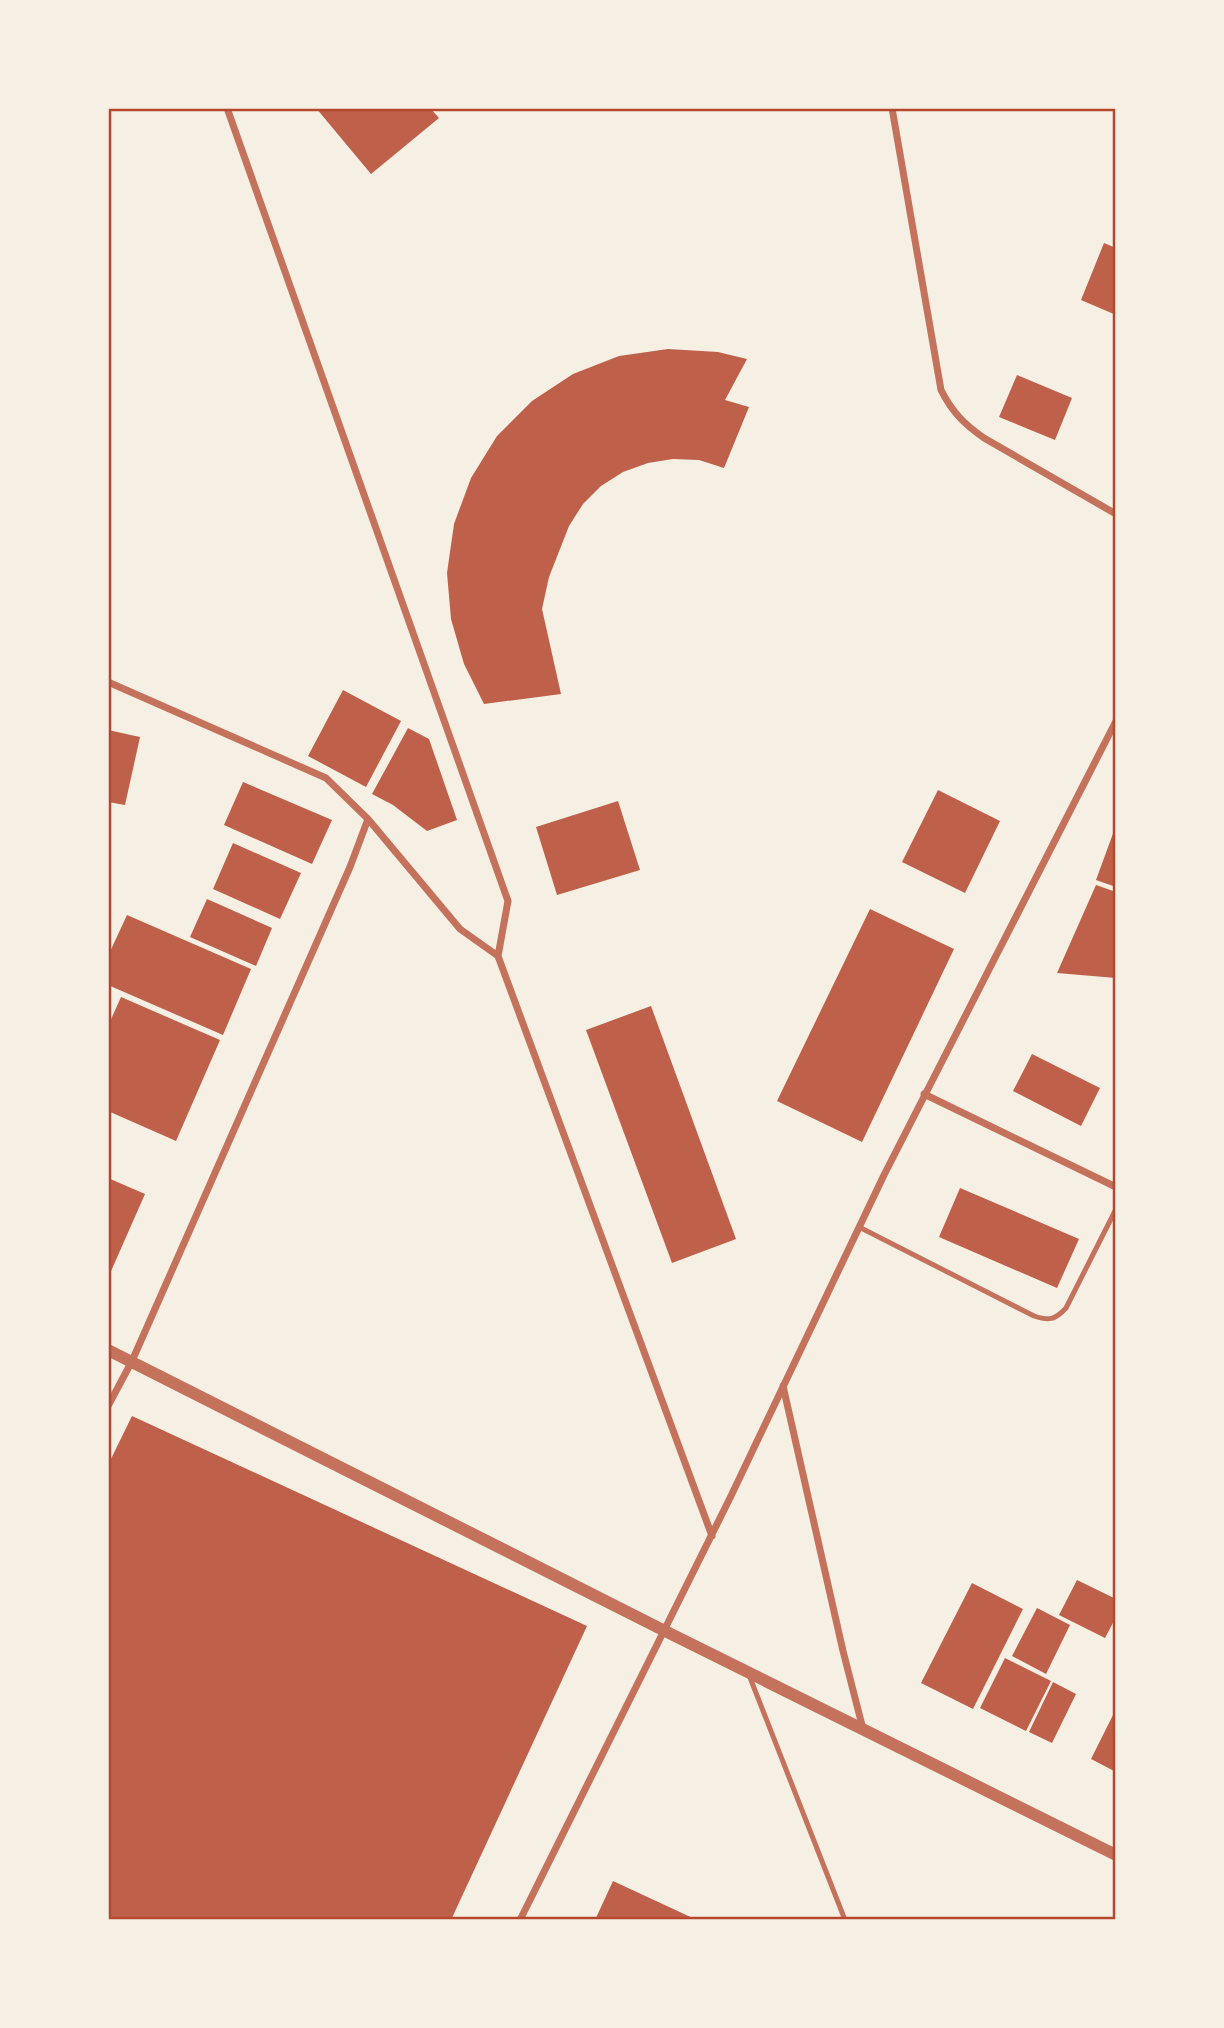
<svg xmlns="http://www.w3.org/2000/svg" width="1224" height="2028" viewBox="0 0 1224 2028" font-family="'IBM Plex Sans',sans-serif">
<rect width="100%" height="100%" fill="#f6efe4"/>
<path fill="#bf614a" d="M316,108H430L439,118L371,174Z
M1104,243L1116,248V315L1081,300Z
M668,349L718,352L747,359L725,400L749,407L724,468L699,460L673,459L648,463L623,472L601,486L583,504L569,526L549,577L542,609L561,694L484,704L464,664L451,619L447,573L454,524L471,478L497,436L532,401L573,374L619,356Z
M1017,375L1072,398L1055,440L999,417Z
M343,690L401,721L366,787L308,756Z
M408,728L429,739L457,820L427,831L393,805L372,794Z
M108,730L140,737L125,805L108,802Z
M243,782L332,820L312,864L224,825Z
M938,790L1000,821L965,893L902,862Z
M618,801L640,870L557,895L536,827Z
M1115,828H1116V887L1096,880Z
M233,843L301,873L280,919L213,889Z
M1096,885L1116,892V978L1057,973Z
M207,899L272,928L256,966L190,937Z
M870,909L954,949L862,1142L777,1101Z
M127,915L251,969L223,1035L108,985V956Z
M121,997L220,1040L176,1141L108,1111V1026Z
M651,1006L736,1239L672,1263L586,1030Z
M1032,1054L1100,1088L1081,1126L1013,1091Z
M108,1178L145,1194L108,1278Z
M960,1188L1079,1239L1057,1288L939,1237Z
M132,1416L587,1626L451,1920H108V1465Z
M1077,1580L1116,1599V1617L1105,1638L1059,1615Z
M972,1583L1023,1609L973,1709L921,1683Z
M1037,1608L1070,1625L1046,1674L1012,1656Z
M1005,1658L1051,1681L1026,1731L980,1708Z
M1053,1682L1076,1694L1052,1743L1029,1732Z
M1116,1709V1772L1091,1759Z
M613,1881L697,1920H595Z"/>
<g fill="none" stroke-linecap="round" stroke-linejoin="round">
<path stroke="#c5725c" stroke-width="5" d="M859,1227L1034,1316C1049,1321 1055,1320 1066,1308L1116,1209
M749,1675L845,1920"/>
<path stroke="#c5725c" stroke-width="7" d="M227,108L508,901L498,956L712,1536
M892,108L941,390C952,412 964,424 984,438L1116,514
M108,682L326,778L368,819L460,929L498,956
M924,1094L1116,1187
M783,1386L843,1651L863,1729
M108,1406L132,1361L350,867L368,819
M520,1920L730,1498L884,1175L1116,721"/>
<path stroke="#c5725c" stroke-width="12" d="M108,1350L665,1631L1116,1855"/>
</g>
<rect width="1224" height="2028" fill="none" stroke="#f6efe4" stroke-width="220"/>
<rect x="110" y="110" width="1004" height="1808" fill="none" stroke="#b5482f" stroke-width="2.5"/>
</svg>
